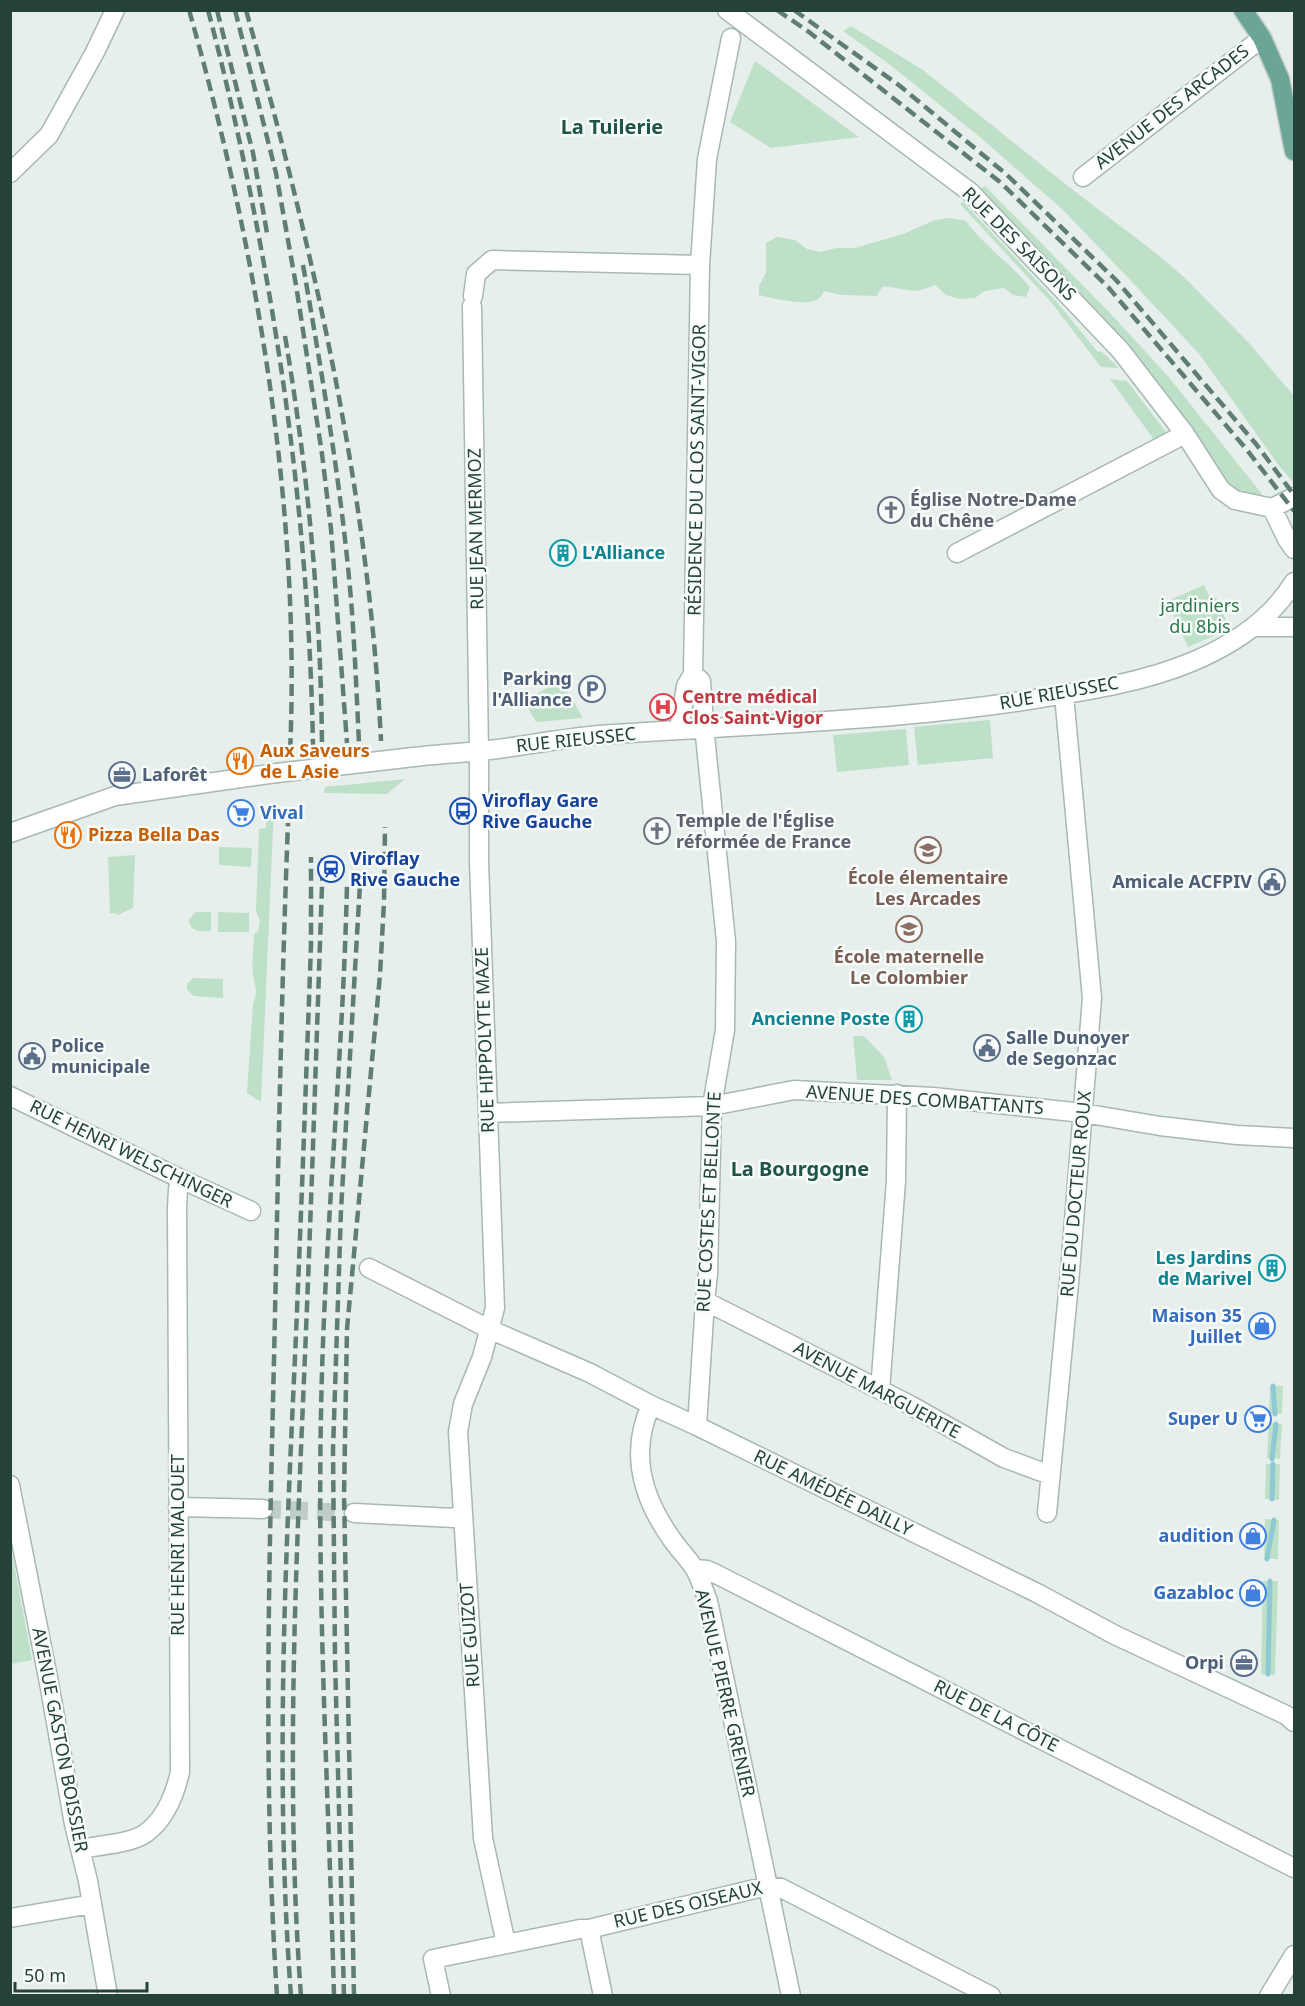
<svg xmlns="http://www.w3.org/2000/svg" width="1305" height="2006" viewBox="0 0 1305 2006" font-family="'Noto Sans',sans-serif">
<rect width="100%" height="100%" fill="#e6efeb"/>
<path fill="#bfe0c8" d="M851,26L923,70L1073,190L1157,254L1185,278L1249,343L1294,396V404L1293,405L1294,411V483L1280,467L1200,355L1134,284L1063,210L981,138L889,64L843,31Z
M755,61L859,137L771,148L730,122Z
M985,186L1110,313L1167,375L1262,494C1246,501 1234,491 1221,482L1155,379L1112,333L1110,325L979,189Z
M963,202L1055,300L1097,351L1102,352L1119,368L1101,367L1051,302L960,204Z
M950,218L966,221C984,246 1010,263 1030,287L1026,297L1013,295L1004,288L985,291L975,298L960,299L946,295L935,285C925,289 917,292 907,290C897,289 892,286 882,287L877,296L842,295L824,291C822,295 819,300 814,301C802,305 771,298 759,295V286L766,273V243L777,237L795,240L807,249L821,252L836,248H855L903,234L935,220Z
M1110,379L1127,381L1169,436L1157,444Z
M1204,585L1210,597H1216L1230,629L1188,647L1167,601Z
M561,680L583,718L536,722L524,701Z
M990,720L993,758L918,765L914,727Z
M906,729L909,765L837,772L833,735Z
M405,779L387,794L324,793L325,787Z
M274,808L261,1102L247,1093L253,1003C259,991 254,985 253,974C251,961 254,946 254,934L258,931L260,921L256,911L259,829L266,828V809Z
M219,847L252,848L251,867L219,865Z
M135,855L133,908L118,915L115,913H110L108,857Z
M195,912H211V931C201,931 190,933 189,920Z
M218,912L249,913V932H218Z
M193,978L223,979V998L193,996L187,989V984Z
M853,1036H864L884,1057L892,1080H857Z
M1270,1386H1283L1282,1414L1269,1413Z
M1269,1423L1282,1424L1280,1459L1267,1458Z
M1266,1464H1280L1279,1500L1265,1499Z
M1265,1519L1279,1520L1278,1559H1264Z
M10,1543L32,1660L11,1664H10Z
M1263,1581H1278L1275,1675L1261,1674Z"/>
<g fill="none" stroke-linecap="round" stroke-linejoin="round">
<path stroke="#8ec9d4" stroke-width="5" d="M1273,1386L1275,1414
M1272,1459L1276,1424
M1272,1499L1273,1464
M1267,1559L1274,1520
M1268,1674L1270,1581"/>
<path stroke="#bfccc8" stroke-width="18" stroke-dasharray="18 9" stroke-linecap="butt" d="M263,1509L354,1513"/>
<defs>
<path id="minor" d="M727,10L970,192L1121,351L1185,434L1221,490L1235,500L1272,508L1294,497
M10,173L49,135L95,52L115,10
M1083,177L1262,38
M473,296L476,274L492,260L700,265
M472,306L479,751V862L495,1308L482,1357L463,1404L458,1432L483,1838L506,1944
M1272,508L1287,539L1294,549
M957,553L1185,434
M1256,627H1294
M693,674L701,681L705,736L726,941L725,1030L712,1106L708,1274L705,1301L697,1426
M679,730L686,686L693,674L700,265L707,159L731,38
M405,758C436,754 467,753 498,749C536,744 574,736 613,734C750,725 887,721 1022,701C1079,692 1140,684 1194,661C1234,644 1271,619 1294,582
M10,833L115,796L277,773
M10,1096L181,1179L251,1211
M488,1113L712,1106L794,1090L933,1097L1083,1113L1160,1126L1237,1135L1294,1138
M369,1268L489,1329L590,1373L651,1405L697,1426L1037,1593L1115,1635L1286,1715L1294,1722
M705,1301L910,1405L1004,1458L1050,1475
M880,1390L896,1181L897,1094
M651,1405C629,1453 642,1497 671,1538C678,1549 690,1560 696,1571C701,1581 704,1591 708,1601L791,1996
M10,1485L49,1683L74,1824L88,1881L108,1996
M178,1507L263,1509
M354,1513L454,1518L462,1513
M1047,1513L1069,1283L1092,998L1064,695
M695,1569L707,1570L716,1574L1294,1868
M81,1849C99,1845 131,1844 146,1833C165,1819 175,1794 180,1772L177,1208L178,1189L181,1179
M10,1918L92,1904
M589,1929L603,1996
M441,1996L433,1959L580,1929H589L767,1886L781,1888L991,1996
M1269,1996L1294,1955"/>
<path id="major" d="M1243,10L1262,38L1280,79L1294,151"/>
</defs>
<use href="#minor" stroke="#a8b8b2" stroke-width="21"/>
<use href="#major" stroke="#c2cac8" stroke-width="21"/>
<use href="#minor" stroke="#fff" stroke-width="18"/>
<use href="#major" stroke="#6aa596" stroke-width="18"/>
<path stroke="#5f7d75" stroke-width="4.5" stroke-dasharray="12 6" stroke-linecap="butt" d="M189,10C256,245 301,508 290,753
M208,10C227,82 243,154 257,227C290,398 310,573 313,748
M217,10L253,153L267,233
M235,10L276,173L296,285L322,454L331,529L347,743
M246,10C313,249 369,493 381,741
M777,10L809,32L1000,182L1108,287L1247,450L1294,511
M794,10L900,86L1006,174L1116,280L1256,444L1294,495
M303,265C323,380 343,496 352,612C355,656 357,700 359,744
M285,336C308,472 321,610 322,747
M277,1996C263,1784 269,1571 274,1359C278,1180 281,1002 288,823
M291,1996C275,1783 285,1570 295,1357C301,1220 306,1082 311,945V857
M301,1996C285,1783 296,1568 305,1355C312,1189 317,1024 323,858
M334,1996C329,1802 317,1608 321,1414C324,1237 343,1061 347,884
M344,1996L335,1659L333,1450L341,1210L360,884
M354,1996L344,1495L347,1329L380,975L384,902L385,827"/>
<defs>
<path id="minor-bridge" d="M277,773L405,758"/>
</defs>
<use href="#minor-bridge" stroke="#a8b8b2" stroke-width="21" stroke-linecap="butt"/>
<use href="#minor-bridge" stroke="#fff" stroke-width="18"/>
</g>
<defs>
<symbol id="church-ring" viewBox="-11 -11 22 22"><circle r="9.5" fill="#f7fbf9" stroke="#6b7280" stroke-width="1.5"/><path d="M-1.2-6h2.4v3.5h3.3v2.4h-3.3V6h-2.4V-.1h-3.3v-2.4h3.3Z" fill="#6b7280"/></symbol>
<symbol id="building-ring" viewBox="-11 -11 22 22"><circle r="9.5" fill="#f7fbf9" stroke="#0f9aa8" stroke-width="1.5"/><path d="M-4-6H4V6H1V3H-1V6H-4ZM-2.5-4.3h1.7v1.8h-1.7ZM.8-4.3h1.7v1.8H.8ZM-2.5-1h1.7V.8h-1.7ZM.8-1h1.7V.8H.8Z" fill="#0f9aa8"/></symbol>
<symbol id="parking-ring" viewBox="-11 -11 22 22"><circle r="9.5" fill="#f7fbf9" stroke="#5c6f8a" stroke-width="1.5"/><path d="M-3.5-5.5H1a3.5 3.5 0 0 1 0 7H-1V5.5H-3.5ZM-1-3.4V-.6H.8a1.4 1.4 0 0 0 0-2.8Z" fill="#5c6f8a"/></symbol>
<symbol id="hospital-ring" viewBox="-11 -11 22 22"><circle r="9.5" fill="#f7fbf9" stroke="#e0444e" stroke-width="1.5"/><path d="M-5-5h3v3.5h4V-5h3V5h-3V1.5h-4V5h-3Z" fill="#e0444e"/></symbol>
<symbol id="restaurant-ring" viewBox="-11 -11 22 22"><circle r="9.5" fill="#f7fbf9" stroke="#e8710a" stroke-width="1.5"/><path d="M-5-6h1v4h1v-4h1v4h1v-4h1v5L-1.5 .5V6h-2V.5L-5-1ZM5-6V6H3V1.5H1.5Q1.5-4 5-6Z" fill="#e8710a"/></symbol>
<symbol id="office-ring" viewBox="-11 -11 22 22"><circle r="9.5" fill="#f7fbf9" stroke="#5c6f8a" stroke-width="1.5"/><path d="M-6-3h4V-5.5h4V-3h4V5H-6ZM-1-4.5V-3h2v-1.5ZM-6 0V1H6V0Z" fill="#5c6f8a"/></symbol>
<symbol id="bus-ring" viewBox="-11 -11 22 22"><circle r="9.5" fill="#f7fbf9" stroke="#1a4fb4" stroke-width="1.5"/><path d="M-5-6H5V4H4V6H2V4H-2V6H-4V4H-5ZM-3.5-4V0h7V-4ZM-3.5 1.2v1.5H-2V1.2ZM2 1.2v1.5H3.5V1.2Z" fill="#1a4fb4"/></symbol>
<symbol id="supermarket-ring" viewBox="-11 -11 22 22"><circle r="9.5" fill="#f7fbf9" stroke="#3f7fe0" stroke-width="1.5"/><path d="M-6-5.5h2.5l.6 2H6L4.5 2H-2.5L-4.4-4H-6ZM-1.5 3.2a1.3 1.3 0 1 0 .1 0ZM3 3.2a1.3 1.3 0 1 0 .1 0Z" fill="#3f7fe0"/></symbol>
<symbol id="school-ring" viewBox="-11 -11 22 22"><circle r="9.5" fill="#f7fbf9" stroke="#8d6e63" stroke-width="1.5"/><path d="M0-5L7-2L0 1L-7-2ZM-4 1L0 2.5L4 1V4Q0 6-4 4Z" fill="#8d6e63"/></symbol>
<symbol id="station-ring" viewBox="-11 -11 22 22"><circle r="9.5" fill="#f7fbf9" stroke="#1a4fb4" stroke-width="1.5"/><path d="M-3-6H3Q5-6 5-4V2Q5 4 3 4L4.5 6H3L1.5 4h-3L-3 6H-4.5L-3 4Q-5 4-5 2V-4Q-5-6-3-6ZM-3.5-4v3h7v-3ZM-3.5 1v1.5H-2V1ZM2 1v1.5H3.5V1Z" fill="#1a4fb4"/></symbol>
<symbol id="civic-ring" viewBox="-11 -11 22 22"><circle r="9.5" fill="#f7fbf9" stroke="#5c6f8a" stroke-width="1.5"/><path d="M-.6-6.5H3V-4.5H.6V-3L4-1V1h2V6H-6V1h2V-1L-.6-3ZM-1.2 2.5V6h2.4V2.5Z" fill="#5c6f8a"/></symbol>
<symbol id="shop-ring" viewBox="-11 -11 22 22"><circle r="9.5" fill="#f7fbf9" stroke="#3f7fe0" stroke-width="1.5"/><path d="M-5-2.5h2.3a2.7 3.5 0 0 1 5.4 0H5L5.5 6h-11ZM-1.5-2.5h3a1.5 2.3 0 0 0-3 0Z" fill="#3f7fe0"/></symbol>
</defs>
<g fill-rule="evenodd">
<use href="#church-ring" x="876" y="495" width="30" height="30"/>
<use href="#building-ring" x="548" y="538" width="30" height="30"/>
<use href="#parking-ring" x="577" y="674" width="30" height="30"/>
<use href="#hospital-ring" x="648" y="692" width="30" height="30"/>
<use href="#restaurant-ring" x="225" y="746" width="30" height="30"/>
<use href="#office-ring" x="107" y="760" width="30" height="30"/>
<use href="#bus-ring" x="448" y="796" width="30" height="30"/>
<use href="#supermarket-ring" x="226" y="798" width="30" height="30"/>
<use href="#church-ring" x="642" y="816" width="30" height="30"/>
<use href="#restaurant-ring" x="53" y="820" width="30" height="30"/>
<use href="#school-ring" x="913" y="835" width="30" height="30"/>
<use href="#station-ring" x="316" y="854" width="30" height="30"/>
<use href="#civic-ring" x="1257" y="867" width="30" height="30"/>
<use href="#school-ring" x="894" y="914" width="30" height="30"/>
<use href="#building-ring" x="894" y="1004" width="30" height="30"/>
<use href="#civic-ring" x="972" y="1033" width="30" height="30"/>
<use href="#civic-ring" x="17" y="1041" width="30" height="30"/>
<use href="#building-ring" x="1257" y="1253" width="30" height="30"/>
<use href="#shop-ring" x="1247" y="1311" width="30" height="30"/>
<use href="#supermarket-ring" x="1243" y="1404" width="30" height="30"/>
<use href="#shop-ring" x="1238" y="1521" width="30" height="30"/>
<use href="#shop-ring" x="1238" y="1578" width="30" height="30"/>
<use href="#office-ring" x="1229" y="1648" width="30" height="30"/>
</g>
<g text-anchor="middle" stroke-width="5" stroke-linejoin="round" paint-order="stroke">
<g font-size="18" fill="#24423a" stroke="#f7fbf9">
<text transform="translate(1172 107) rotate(-38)" y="6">AVENUE DES ARCADES</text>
<text transform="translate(1019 244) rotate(45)" y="6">RUE DES SAISONS</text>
<text transform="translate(697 470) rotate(-89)" y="6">RÉSIDENCE DU CLOS SAINT-VIGOR</text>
<text transform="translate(476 529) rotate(-91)" y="6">RUE JEAN MERMOZ</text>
<text transform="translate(1059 693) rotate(-10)" y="6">RUE RIEUSSEC</text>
<text transform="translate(576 740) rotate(-6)" y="6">RUE RIEUSSEC</text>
<text transform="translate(485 1040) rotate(-92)" y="6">RUE HIPPOLYTE MAZE</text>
<text transform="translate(925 1100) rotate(4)" y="6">AVENUE DES COMBATTANTS</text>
<text transform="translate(131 1154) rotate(26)" y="6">RUE HENRI WELSCHINGER</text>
<text transform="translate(1076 1194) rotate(-85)" y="6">RUE DU DOCTEUR ROUX</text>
<text transform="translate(709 1202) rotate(-87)" y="6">RUE COSTES ET BELLONTE</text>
<text transform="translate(877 1390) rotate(28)" y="6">AVENUE MARGUERITE</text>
<text transform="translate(833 1493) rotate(26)" y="6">RUE AMÉDÉE DAILLY</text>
<text transform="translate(178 1545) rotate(-90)" y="6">RUE HENRI MALOUET</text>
<text transform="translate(470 1635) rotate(-94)" y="6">RUE GUIZOT</text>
<text transform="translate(725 1693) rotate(77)" y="6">AVENUE PIERRE GRENIER</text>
<text transform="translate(996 1716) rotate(27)" y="6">RUE DE LA CÔTE</text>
<text transform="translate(60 1740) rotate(79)" y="6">AVENUE GASTON BOISSIER</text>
<text transform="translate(688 1905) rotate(-13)" y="6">RUE DES OISEAUX</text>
</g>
<g font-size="18" font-weight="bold" fill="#5b616d" stroke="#f7fbf9" text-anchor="start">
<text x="910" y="506">Église Notre-Dame<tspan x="910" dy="21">du Chêne</tspan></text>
<text x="676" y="827">Temple de l'Église<tspan x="676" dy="21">réformée de France</tspan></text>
</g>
<g font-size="18" font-weight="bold" fill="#0d838f" stroke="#f7fbf9" text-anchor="end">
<text x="582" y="559" text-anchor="start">L'Alliance</text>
<text x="890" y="1025">Ancienne Poste</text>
<text x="1252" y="1264">Les Jardins<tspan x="1252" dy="21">de Marivel</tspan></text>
</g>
<g font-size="18" fill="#2d7a4b" stroke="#f7fbf9">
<text x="1200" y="612">jardiniers<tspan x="1200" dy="21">du 8bis</tspan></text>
</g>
<g font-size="18" font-weight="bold" fill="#4e5e75" stroke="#f7fbf9" text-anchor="end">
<text x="572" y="685">Parking<tspan x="572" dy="21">l'Alliance</tspan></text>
<text x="142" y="781" text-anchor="start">Laforêt</text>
<text x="1252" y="888">Amicale ACFPIV</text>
<text x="1006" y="1044" text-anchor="start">Salle Dunoyer<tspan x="1006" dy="21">de Segonzac</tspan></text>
<text x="51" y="1052" text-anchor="start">Police<tspan x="51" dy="21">municipale</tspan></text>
<text x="1224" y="1669">Orpi</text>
</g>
<g font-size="18" font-weight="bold" fill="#be3a42" stroke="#f7fbf9" text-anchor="start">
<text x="682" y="703">Centre médical<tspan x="682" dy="21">Clos Saint-Vigor</tspan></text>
</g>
<g font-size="18" font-weight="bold" fill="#c56008" stroke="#f7fbf9" text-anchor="start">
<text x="260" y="757">Aux Saveurs<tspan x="260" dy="21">de L Asie</tspan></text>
<text x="88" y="841">Pizza Bella Das</text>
</g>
<g font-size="18" font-weight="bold" fill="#164399" stroke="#f7fbf9" text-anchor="start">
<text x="482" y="807">Viroflay Gare<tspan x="482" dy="21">Rive Gauche</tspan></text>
<text x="350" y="865">Viroflay<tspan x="350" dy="21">Rive Gauche</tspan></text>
</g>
<g font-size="18" font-weight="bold" fill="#366cbe" stroke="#f7fbf9" text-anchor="end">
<text x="260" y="819" text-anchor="start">Vival</text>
<text x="1242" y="1322">Maison 35<tspan x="1242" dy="21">Juillet</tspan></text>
<text x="1238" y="1425">Super U</text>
<text x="1234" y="1542">audition</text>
<text x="1234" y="1599">Gazabloc</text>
</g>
<g font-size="18" font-weight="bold" fill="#785e54" stroke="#f7fbf9">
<text x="928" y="884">École élementaire<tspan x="928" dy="21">Les Arcades</tspan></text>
<text x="909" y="963">École maternelle<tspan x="909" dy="21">Le Colombier</tspan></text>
</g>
<g font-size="20" font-weight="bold" fill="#1f5548" stroke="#f7fbf9">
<text x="612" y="134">La Tuilerie</text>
<text x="800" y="1176">La Bourgogne</text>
</g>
</g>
<rect width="1305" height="2006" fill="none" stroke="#24423a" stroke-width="24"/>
<path d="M15 1982v9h132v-9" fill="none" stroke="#24423a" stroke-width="3"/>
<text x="24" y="1982" font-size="18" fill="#24423a" stroke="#f7fbf9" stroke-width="4.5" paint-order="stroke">50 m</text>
</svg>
